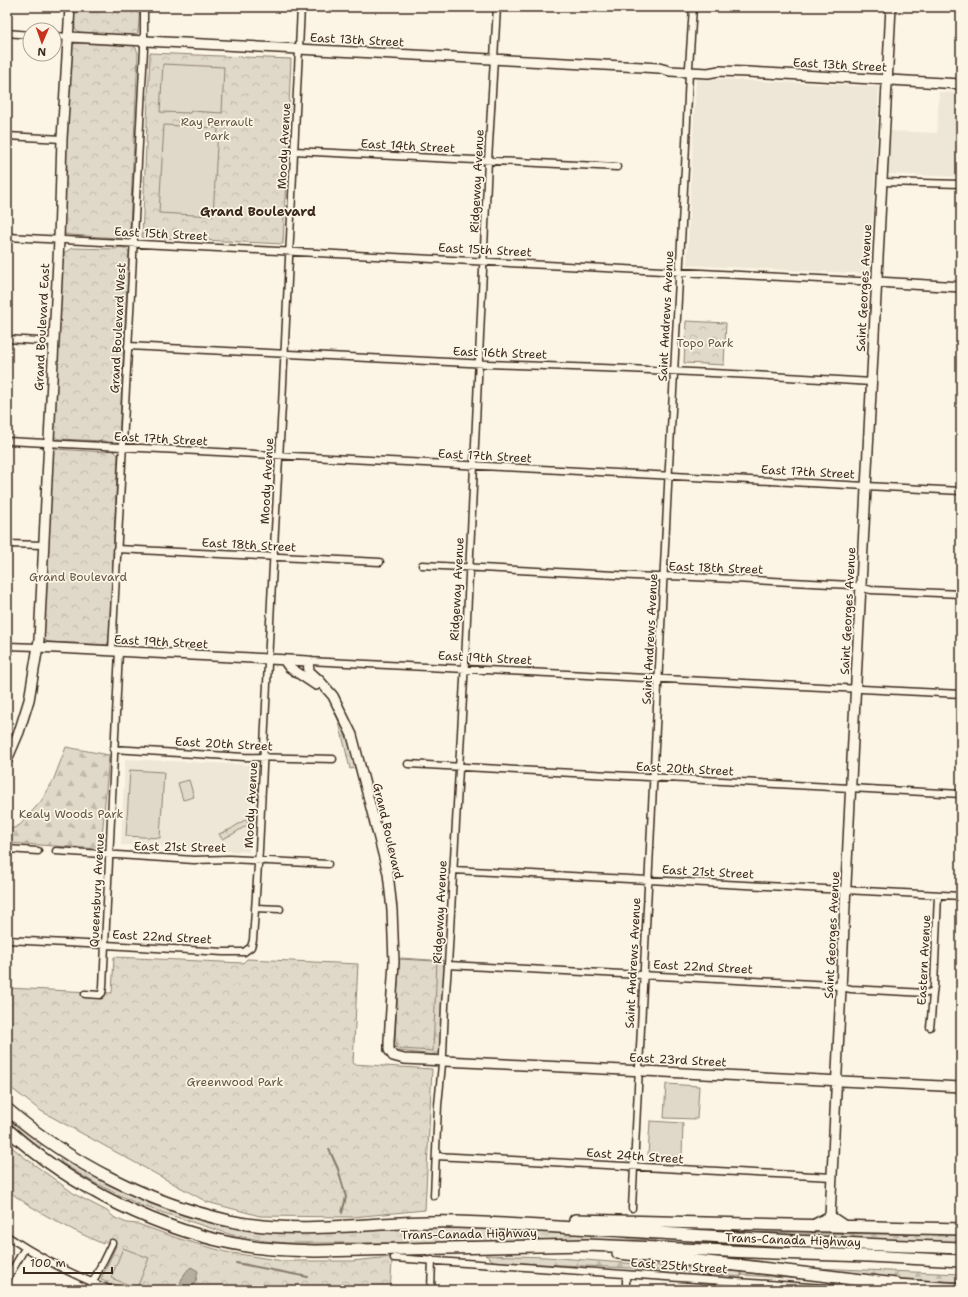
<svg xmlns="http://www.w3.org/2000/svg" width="968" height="1297" viewBox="0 0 968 1297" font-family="'Shantell Sans',sans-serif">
<defs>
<pattern id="grass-tufts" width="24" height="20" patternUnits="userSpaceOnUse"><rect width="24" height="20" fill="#e0d8c8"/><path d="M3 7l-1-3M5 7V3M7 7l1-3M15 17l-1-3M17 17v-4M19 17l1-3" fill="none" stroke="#c1baab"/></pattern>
<pattern id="forest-firs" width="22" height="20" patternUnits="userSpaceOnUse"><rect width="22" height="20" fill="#e0d8c8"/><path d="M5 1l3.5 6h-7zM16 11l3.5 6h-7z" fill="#c1baab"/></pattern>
<pattern id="park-crowns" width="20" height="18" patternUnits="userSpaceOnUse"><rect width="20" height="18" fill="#e0d8c8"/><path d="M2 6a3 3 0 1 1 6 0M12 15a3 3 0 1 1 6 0" fill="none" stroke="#c1baab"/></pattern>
</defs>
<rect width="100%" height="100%" fill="#fcf5e5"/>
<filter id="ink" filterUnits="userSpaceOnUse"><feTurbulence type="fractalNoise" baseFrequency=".025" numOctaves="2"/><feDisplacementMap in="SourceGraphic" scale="8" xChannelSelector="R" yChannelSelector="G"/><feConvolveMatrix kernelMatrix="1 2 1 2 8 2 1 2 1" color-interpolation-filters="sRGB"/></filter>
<g filter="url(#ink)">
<path fill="#eee6d6" d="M696,78L879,87L870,274L687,265Z
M939,92L961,93V177L886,174L888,131L937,133Z
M125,759L254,765L249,852L121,845Z"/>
<path fill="url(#grass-tufts)" stroke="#8e8173" d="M7,1114L43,1141L42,1144L39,1148L7,1122Z
M61,1158L158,1204L305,1232L327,1233L412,1226L610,1234L632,1239L656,1240L655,1243H286L265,1241L232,1235L142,1206L93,1182L62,1163L60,1160Z
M742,1272L800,1279L742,1275Z"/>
<path fill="url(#forest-firs)" stroke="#8e8173" d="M336,712L346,728L356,768L350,769L339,722L335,713Z
M66,747L109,755L101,849L8,843L7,842V831L20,825L42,800L53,781Z
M401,958L445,961L440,1051L434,1055L400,1051L396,1047Z
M727,1232L961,1235V1243Z
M485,1255L546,1257L742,1272L741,1277L630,1268L495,1262Z
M743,1265L961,1274V1282L885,1278Z"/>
<path fill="url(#park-crowns)" stroke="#8e8173" d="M74,7H140L138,33L135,36L132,37L78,32L75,28Z
M76,43L132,45L136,48L138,53L130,227L128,234L125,237L118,238L70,235L65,234L63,231V198L71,47L72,45Z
M150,53L291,59L283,244L142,237Z
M118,247C123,248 128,247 129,253L119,440C114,444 110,444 105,441L58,439L55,437L54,434L55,418L54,406L62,254L72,248L116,249Z
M686,321L726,323L724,365L684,363Z
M56,449L104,452L109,450L114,451L118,455L109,640L107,645L49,642L46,641L44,638L45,619L43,611L52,451Z
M246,819L249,824L233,834L222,839L219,834L231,829Z
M114,957L243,963L247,959L358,964L353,1064L432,1069L425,1210L353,1217L260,1216L207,1202L41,1111L7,1085V988L112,993Z
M399,959L437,961L433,1051L401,1049L395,1040Z
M7,1143L24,1157L76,1195L107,1211L115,1218L127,1223L138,1224L180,1239L226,1252L283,1261H352L391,1257L392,1263L390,1290H131L101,1279L116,1246L104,1241L103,1244C70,1229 36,1212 7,1190Z"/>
<path fill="#e0d8c8" stroke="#8e8173" d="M163,64L224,67L222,113L191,111L190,113L160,112Z
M164,125L218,128L213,216L159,213Z
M130,770L164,772L160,838L126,836Z
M189,780L194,797L183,800L178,783Z
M666,1084L699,1086L697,1119L664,1118Z
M650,1121L683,1123L682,1157L648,1155Z
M123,1248L149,1258L137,1288L111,1278Z"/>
<path fill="#b7ad9e" stroke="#85796b" d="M191,1267L198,1271L196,1281L190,1290H179C180,1281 184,1272 191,1267Z"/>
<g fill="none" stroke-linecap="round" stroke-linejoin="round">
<path stroke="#85796b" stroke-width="2" d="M329,1149L338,1169L346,1197L342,1213
M236,1263L308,1277"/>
<defs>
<path id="street" d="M7,33L30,35
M54,36L69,37
M689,67L693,7
M7,136L62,139
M294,151L617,167
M883,182L961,184
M7,237L877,282
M7,339L54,342
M128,346L488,364L629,369L753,375L872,382
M7,441L961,491
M7,544L43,545
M117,549L380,562
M422,565L654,577L673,576L851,585L871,590L961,594
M7,646L37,647
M112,651L144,49V7
M308,661L961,694
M113,749L244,757L333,759
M408,764L961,794
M7,849L38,851
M56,851L194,860L229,859L328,864
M453,870L961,896
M255,908L280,909
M7,940L106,945L223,952H244L251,947L253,940L259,850L271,601L282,405L301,7
M448,965L832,985L851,989L926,993L932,992
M85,994L100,995L102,993L103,987L119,651
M930,1027C932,1013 932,999 934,985L938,895
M436,1156L832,1177
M434,1196L438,1105L443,1054L445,1006L448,965L465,662L488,161L497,7
M632,1208L669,466L685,168L689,72
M7,1236C39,1257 76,1277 112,1290
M394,1258L824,1288L882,1287
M7,1279L25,1248
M89,1290L112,1243
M431,1290L432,1260
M626,1290V1275"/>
<path id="secondary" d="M69,37L642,67L659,68L670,71L708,73L719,71L748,72L961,84
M877,282L961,287
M37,647L308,661L309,671L319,680L333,696L352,735L388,873L392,910L394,962L389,1041V1050L393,1056L404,1059L961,1087
M284,660L289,667L316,685
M7,760L19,732L29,700L39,640L59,240L62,139L70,7
M830,1217L853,739L891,7
M896,1284L961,1288"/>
<path id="highway" d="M7,1109C71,1164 148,1203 230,1221C306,1237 381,1219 457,1222C546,1225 635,1232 724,1237C803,1242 882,1245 961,1248
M7,1129C72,1188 161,1232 247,1246C270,1250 293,1250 317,1251L587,1245L774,1253L869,1256L961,1261
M575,1220L961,1229
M813,1226L830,1217L845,1227
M618,1253L736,1265L896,1284"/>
</defs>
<use href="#street" stroke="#3b2a1e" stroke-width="9"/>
<use href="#secondary" stroke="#3b2a1e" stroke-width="12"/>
<use href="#highway" stroke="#3b2a1e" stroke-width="14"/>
<use href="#street" stroke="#fcf5e5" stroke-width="6"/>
<use href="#secondary" stroke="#fcf5e5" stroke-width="9"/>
<use href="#highway" stroke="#fcf5e5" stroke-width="11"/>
</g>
</g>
<g text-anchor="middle" stroke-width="3.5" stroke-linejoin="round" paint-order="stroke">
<g font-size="12" fill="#3b2a1e" stroke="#fcf5e5">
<text transform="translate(357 40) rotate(3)" y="4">East 13th Street</text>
<text transform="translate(840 65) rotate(3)" y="4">East 13th Street</text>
<text transform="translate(284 146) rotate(-87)" y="4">Moody Avenue</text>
<text transform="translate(408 146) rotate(3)" y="4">East 14th Street</text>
<text transform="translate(477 181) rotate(-87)" y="4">Ridgeway Avenue</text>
<text transform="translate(161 234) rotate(3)" y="4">East 15th Street</text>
<text transform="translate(485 250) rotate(3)" y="4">East 15th Street</text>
<text transform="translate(864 288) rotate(-87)" y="4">Saint Georges Avenue</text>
<text transform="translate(666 316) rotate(-87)" y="4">Saint Andrews Avenue</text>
<text transform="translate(42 327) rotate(-87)" y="4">Grand Boulevard East</text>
<text transform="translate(118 328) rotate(-87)" y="4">Grand Boulevard West</text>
<text transform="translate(500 353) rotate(2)" y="4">East 16th Street</text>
<text transform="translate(161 439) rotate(3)" y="4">East 17th Street</text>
<text transform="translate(485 456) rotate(3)" y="4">East 17th Street</text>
<text transform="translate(808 472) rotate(3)" y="4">East 17th Street</text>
<text transform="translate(267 481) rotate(-87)" y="4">Moody Avenue</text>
<text transform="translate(249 545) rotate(3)" y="4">East 18th Street</text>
<text transform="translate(716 568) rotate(2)" y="4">East 18th Street</text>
<text transform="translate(457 589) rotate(-87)" y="4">Ridgeway Avenue</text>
<text transform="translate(848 611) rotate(-87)" y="4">Saint Georges Avenue</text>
<text transform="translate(650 639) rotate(-87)" y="4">Saint Andrews Avenue</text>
<text transform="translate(161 642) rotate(3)" y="4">East 19th Street</text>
<text transform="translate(485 658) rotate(3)" y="4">East 19th Street</text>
<text transform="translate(224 744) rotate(3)" y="4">East 20th Street</text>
<text transform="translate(685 769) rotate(3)" y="4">East 20th Street</text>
<text transform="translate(251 805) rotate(-87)" y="4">Moody Avenue</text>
<text transform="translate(388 831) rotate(77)" y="4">Grand Boulevard</text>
<text transform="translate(180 847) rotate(1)" y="4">East 21st Street</text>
<text transform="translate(708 872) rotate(3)" y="4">East 21st Street</text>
<text transform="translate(97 890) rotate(-87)" y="4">Queensbury Avenue</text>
<text transform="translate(440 912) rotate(-87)" y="4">Ridgeway Avenue</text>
<text transform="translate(832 935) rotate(-87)" y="4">Saint Georges Avenue</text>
<text transform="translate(162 937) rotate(3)" y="4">East 22nd Street</text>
<text transform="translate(924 960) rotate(-87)" y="4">Eastern Avenue</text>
<text transform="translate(633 963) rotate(-87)" y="4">Saint Andrews Avenue</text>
<text transform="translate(703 967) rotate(3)" y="4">East 22nd Street</text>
<text transform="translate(678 1060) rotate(3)" y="4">East 23rd Street</text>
<text transform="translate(635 1156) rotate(4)" y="4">East 24th Street</text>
<text transform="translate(469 1234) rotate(-1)" y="4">Trans-Canada Highway</text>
<text transform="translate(793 1240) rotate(2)" y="4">Trans-Canada Highway</text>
<text transform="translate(679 1266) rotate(4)" y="4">East 25th Street</text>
</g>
<g font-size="12" fill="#645648" stroke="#fcf5e5">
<text x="217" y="126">Ray Perrault<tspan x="217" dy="14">Park</tspan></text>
<text x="705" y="347">Topo Park</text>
<text x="78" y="581">Grand Boulevard</text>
<text x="71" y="818">Kealy Woods Park</text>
<text x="235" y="1086">Greenwood Park</text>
</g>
<g font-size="13" font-weight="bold" fill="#3b2a1e" stroke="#fcf5e5">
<text x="258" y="216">Grand Boulevard</text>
</g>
</g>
<rect width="968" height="1297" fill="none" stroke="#fcf5e5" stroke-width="24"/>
<rect x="12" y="12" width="944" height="1273" fill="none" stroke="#3b2a1e" stroke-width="1.5" filter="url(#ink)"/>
<g transform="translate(42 42) rotate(182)"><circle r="19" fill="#fcf5e5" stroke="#afa495"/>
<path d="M0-3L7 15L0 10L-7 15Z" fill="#c8321e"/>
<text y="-6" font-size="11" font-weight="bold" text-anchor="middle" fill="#3b2a1e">N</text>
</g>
<path d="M24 1267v6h88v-6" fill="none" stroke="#3b2a1e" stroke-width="2"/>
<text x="30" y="1267" font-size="12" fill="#3b2a1e" stroke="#fcf5e5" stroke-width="3" paint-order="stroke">100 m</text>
</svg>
